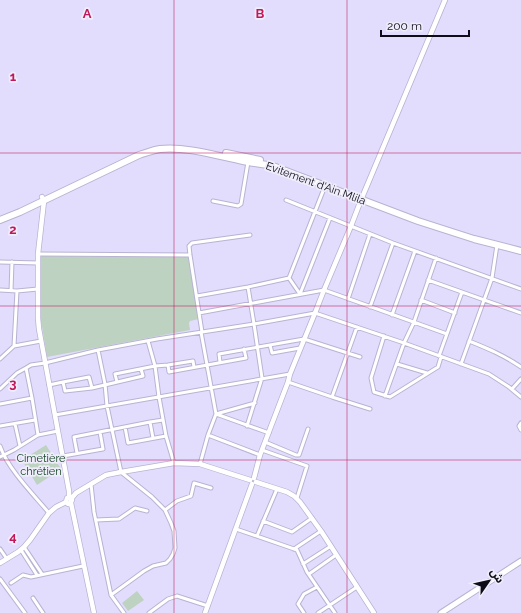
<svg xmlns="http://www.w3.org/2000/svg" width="521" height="613" viewBox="0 0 521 613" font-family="Raleway,'Noto Sans Arabic',sans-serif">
<rect width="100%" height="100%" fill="#e3ddfd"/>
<path fill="#bed2c2" d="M40,256L188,257L199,319L190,321L189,323L190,330L47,357L40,314Z
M46,445L61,469L37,485L22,460Z
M137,591L144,600L128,611L122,603Z"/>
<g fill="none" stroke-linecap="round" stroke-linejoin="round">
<defs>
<path id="street" d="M286,200L393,243L521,289
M213,201L238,206L241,204L248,162
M38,254L190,255
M0,262L38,263
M289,278L325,186
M428,280L521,313
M0,290L17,291L38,289
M11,291L12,262
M17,291L14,346L41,341
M197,296L248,287L289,278L300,294L330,218
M348,299L370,234
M421,300L455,313
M370,307L393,243
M199,313L324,290L447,334
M392,315L415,251
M357,327L332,397L370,409
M201,332L216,414L255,403
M202,332L190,255L189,246L192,243L250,235
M384,336L371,378L374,392L390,397L438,367L441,357
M148,341L155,366L159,397L166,436L174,463
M469,341C489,349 503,355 521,367
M270,345L272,353L300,348
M98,350L105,384L107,406L121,472L152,497L165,510L171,523L174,531L175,548L173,554L170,559L166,563L153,566L144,571L111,595
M439,356L462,292
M0,359L14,346
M220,362L219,354L304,339L360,357
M397,364L427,373
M461,364L492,278L497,245
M168,365L169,372L246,358L244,349
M26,368L32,398L38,435
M63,382L89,377L92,388
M117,382L115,374L155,366L168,365L193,361L194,367
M288,382L332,397
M49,385L63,382L65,391L92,388L143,376L141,369
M0,389L17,373L26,368L31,365L45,363L98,350L157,339L254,324L315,313L404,343L489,374L509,387L521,397
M512,389L521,379
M385,396L404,343L414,322L436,258
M0,404L32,398
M55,415L290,374
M521,423L519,426L521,430
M15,424L20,446
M0,426L35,420
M247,426L262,378L254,324L248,287
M125,427L128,443L166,436
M208,435L260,455
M153,438L150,422L163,420
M265,442L296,455H299L308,429
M0,446C8,469 33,494 49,513
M262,450L307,466L297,498
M77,453L74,437L150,422
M63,456L103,449L100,432
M0,457L14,450L38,435L58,431
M200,464L208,435L216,414L269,433
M91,484L94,512L111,595L124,613
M165,510L177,501L191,496L194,483L211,488
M96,520L119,519L135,508L147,511
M263,521L292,532L312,518
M236,529L297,550L307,572L335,613
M257,536L277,489
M24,547L42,574
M0,549L7,559
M294,549L321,531
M21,550L37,575
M303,564L331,546
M309,574L336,555
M0,579L25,613
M11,583L23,575L31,577L83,566
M33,598L43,613
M149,613L168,599L177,596L208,606
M304,613L298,604L304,594L317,587
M318,613L357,587"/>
<path id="secondary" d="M42,197L44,201L38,254V318L39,329L69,491V498
M254,478L260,455L288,382L290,374L315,313L324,290L351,226L361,200L445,0
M256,482L287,492L294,496L300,502L321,531L374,613
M71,499L76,493L106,475L121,472L174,463L200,464L250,480
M71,503L94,613
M0,563L18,552L24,547L30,540L49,513L56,507L66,502L67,498H69L72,500L71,502L69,504H68L66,502
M205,613L252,484"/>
<path id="primary" d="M441,613L521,561"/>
<path id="highway" d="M226,153L260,160
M0,220L20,212L139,155C146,153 153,150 160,149C185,146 218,156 243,161C253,163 263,164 273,166L418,221L474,239L521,251"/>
</defs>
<use href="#street" stroke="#b8b3d2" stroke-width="5"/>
<use href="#secondary" stroke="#b8b3d2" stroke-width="6"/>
<use href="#primary" stroke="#b8b3d2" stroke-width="7"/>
<use href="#highway" stroke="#b8b3d2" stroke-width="8"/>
<use href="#street" stroke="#fff" stroke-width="3"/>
<use href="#secondary" stroke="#fff" stroke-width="4.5"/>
<use href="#primary" stroke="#fff" stroke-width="5"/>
<use href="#highway" stroke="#fff" stroke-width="6"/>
</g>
<path fill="none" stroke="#c2185b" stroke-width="1" stroke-opacity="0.55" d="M174,0V613M347,0V613M0,153H521M0,306H521M0,460H521"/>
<g text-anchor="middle" stroke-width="3.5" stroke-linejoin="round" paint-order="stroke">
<g font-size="11" fill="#0e0c17" stroke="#efedfa">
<text transform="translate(316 183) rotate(20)" y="4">Evitement d'Ain Mlila</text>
</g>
<g font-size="11" fill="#144426" stroke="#efedfa">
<text x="41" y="462">Cimetière<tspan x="41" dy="13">chrétien</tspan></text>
</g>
</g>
<g font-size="13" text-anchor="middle" font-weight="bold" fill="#c2185b" stroke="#efedfa" stroke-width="3.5" stroke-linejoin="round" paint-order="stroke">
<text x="87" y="18">A</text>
<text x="260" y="18">B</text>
<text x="13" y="81">1</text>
<text x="13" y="234">2</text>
<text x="13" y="388">3</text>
<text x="13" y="541">4</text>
</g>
<g transform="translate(489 581) rotate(56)" stroke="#efedfa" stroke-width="3" paint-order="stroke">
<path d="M0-3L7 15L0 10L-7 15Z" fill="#0e0c17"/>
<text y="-6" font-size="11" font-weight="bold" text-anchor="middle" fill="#0e0c17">ش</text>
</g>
<path d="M381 30v6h88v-6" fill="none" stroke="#0e0c17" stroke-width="2"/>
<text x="387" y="30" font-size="12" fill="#0e0c17" stroke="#efedfa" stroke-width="3" paint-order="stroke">200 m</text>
</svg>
